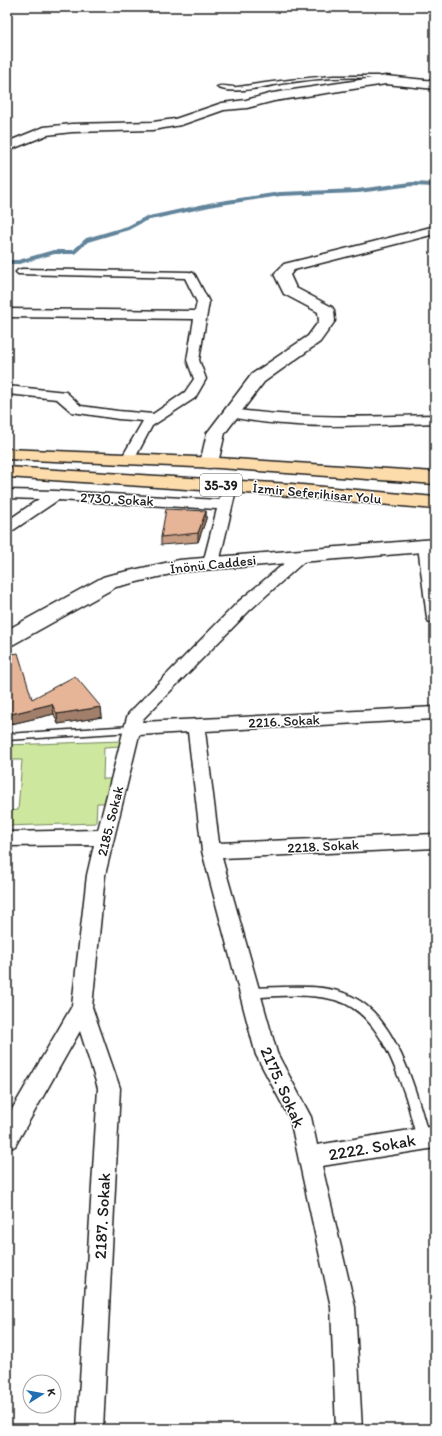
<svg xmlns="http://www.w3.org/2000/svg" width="442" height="1436" viewBox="0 0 442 1436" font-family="Itim,sans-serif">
<rect width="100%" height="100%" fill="#fff"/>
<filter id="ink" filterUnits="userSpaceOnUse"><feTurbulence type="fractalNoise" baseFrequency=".025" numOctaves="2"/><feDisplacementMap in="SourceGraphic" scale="8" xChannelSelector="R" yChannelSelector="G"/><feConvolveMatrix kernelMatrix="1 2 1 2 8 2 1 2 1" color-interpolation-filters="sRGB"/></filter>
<g filter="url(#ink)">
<path fill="#cde89e" stroke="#74825d" d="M121,741V746L104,747L103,779H116V803H97L96,823L7,826V811L18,810L22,760H7V745Z"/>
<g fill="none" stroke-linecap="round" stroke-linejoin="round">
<path stroke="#62849b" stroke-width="4" d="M7,262H19L54,252H74L87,240L128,228L145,219L214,204L280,194L358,191L412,184L435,185"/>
<defs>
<path id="lane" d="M334,76H379L388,80L386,81C362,74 312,79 286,83C269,85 231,96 217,87C222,84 231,88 238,87C270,82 302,78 334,76Z
M132,726L137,729L132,732L7,740V734Z
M283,987C309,986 338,986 360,1001C399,1026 418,1096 429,1138L427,1142L423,1144L419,1142C412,1126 410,1108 404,1092C392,1058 374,1010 335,1000C308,993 278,996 250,998L246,996L245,993L246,990L250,988Z"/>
<path id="street" d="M22,269L189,272L193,273L195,275L209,302L199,360L206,379L195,398L152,426L133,462L128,463L123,462L121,459L143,421L118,419L72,412L57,399L7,394V386L66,392L81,406L118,411L153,414L185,392L194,379L187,360L194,319L7,317V309L195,311L197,302L185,278L18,274L16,272L18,270Z
M232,409C300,419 367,417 435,415V423C370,425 290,431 227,416L225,413L227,410Z
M230,482L235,483L237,486L219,563L216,566L211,568L206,566L203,563L217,509L58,500L12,531L7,533V521L39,499L7,498V490L55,491L219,500L225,483Z
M425,541L430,543C439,556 435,606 435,623L429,622L427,618L418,546L420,543Z
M303,550L308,552L311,555L308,558L250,610L143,719L142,722L435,707V719L205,731L219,843L435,834V848L222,858L277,1053L311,1117L317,1145L435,1126V1148L322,1166L355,1307L362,1429H336L331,1307L290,1119L256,1055L202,851L188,732L139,735L105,875L92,1007L120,1088L103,1429H77L98,1088L80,1031L15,1146L7,1150V1118L72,1006L87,875L94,845L7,846V832L98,830L127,717L129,713L238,602L298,552Z"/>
<path id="secondary" d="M386,76L435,81V89L386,84L274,101L247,108L224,110L181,125L153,130L72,132L47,135L7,151V142L44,127L72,124L153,122L175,119L222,103L246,100L273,93Z
M435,226V234L294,270L290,275L296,288L332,307L334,310L335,321L320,342L264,382L225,433L218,463L215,467L209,468L203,467L200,463L207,433L252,374L308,336L319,321L318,312L284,294L274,274L284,264L373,242Z
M435,539V551L179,572L116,587L14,644L7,646V630L103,577L110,575L179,560Z"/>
<path id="primary" d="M7,449L219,458L435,472V484L219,468L7,459Z
M7,467L291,484L435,497V509L291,496L7,477Z"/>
</defs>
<use href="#lane" stroke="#1c1c1c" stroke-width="3"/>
<use href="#street" stroke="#1c1c1c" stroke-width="3"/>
<use href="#secondary" stroke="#1c1c1c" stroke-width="3"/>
<use href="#primary" stroke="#1c1c1c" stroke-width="3"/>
<use href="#lane" fill="#fff" fill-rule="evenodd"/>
<use href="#street" fill="#fff" fill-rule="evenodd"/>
<use href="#secondary" fill="#fff" fill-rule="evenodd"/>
<use href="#primary" fill="#fddcac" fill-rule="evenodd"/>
</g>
<path fill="#c69c83" stroke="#1c1c1c" d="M206,511V519L198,542L161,545V537Z
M7,655L32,699L101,707L102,717L58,724L54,714L7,725Z"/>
<path fill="#a17f6a" stroke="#1c1c1c" d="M206,511V519L198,542V533Z
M52,704L54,714L7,725V715Z
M101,707L102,717L58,724L57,714Z"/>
<path fill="#e6b598" stroke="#1c1c1c" d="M166,509L206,511L198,533L161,537Z
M18,653L32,699L75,676L101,707L57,714L52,704L7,715V655Z"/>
</g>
<g text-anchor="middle" stroke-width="3" stroke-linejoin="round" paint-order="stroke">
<rect fill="#fff" stroke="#606060" stroke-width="1" x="200" y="474" width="42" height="22" rx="3"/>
<g font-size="13" font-weight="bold" fill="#1c1c1c">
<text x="221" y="490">35-39</text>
</g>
<g font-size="14" fill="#1c1c1c" stroke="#fff">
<text transform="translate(317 493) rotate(5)" y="5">İzmir Seferihisar Yolu</text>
<text transform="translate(117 499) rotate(3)" y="5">2730. Sokak</text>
<text transform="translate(213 564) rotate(-6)" y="5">İnönü Caddesi</text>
<text transform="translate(284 721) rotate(-3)" y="5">2216. Sokak</text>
<text transform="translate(110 821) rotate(-76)" y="5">2185. Sokak</text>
<text transform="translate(323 846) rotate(-3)" y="5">2218. Sokak</text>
</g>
<g font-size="17" fill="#1c1c1c" stroke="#fff">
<text transform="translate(283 1087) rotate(66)" y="6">2175. Sokak</text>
<text transform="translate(372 1147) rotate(-10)" y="6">2222. Sokak</text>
<text transform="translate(102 1216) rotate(-87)" y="6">2187. Sokak</text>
</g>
</g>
<rect width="442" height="1436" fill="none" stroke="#fff" stroke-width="24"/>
<rect x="12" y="12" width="418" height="1412" fill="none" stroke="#1c1c1c" stroke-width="1.5" filter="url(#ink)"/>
<g transform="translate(42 1394) rotate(79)"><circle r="19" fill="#ffffff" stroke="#a4a4a4"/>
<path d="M0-3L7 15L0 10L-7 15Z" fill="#1f6fb2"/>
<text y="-6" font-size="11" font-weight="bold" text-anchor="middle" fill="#1c1c1c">K</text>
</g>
</svg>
